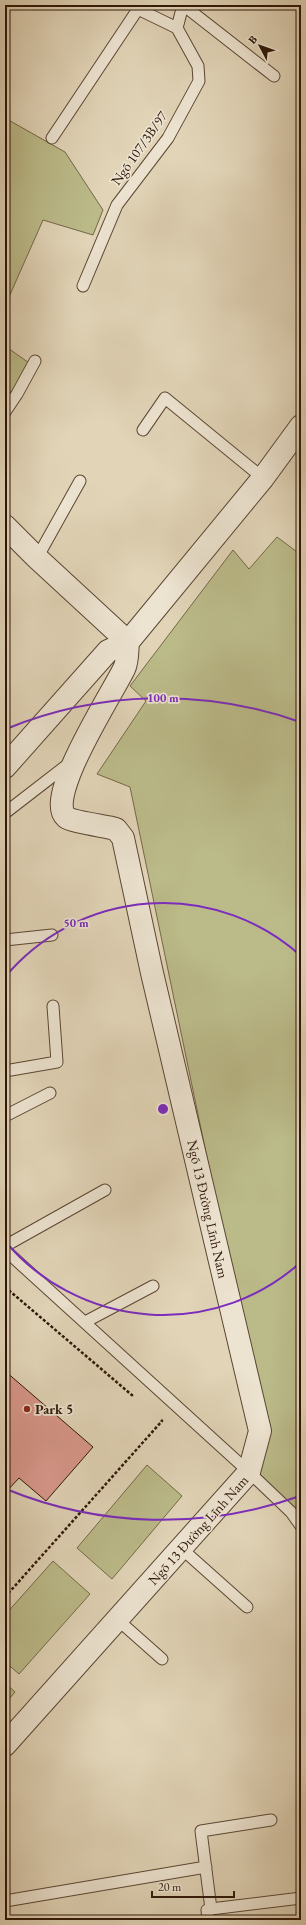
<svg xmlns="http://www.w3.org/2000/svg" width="306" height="1925" viewBox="0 0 306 1925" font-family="'EB Garamond',serif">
<rect width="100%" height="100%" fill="#e1d4b7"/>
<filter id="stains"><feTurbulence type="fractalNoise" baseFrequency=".005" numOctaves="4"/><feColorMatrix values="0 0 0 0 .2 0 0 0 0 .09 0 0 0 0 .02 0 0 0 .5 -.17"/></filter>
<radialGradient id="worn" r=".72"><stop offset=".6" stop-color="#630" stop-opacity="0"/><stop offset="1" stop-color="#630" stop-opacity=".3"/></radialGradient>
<path fill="#bbba89" stroke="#746848" d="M5,118L65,152L103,210L93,235L43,220L5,306Z
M5,346L32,365L5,405Z
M277,537L301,555V1520L256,1470L264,1432L130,787L97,774L146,701L130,686L233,550L249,569Z
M147,1465L182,1496L112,1579L77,1548Z
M53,1561L90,1594L19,1674L5,1662V1615Z
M5,1683L15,1692L5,1704Z"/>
<path fill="#d8978b" stroke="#2e1608" d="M5,1371L93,1447L46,1501L19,1478L5,1493Z"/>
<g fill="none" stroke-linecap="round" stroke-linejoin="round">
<defs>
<path id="service" d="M52,138L138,9L177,28
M83,286L117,205L168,138L199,81L198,66L177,28L183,5L274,76
M5,412L17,394L35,361
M143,430L165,398L263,478
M37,558L80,481
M5,813L71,762
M5,940L52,935
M5,1071L57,1062L53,1006
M5,1116L50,1093
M5,1246L105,1190
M5,1250L249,1472L291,1512L301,1526
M85,1322L153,1286
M182,1549L247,1607
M118,1620L162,1659
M5,1901L206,1867
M211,1909L201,1831L271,1820
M208,1920L207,1910L211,1909L301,1898"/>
<path id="minor" d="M5,526L37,558L128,642
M5,767L108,651L128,642L263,478L301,426
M5,1745L249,1472L260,1431L152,973L123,838L116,829C105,826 72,822 66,817C44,798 113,692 124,669C128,661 127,650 128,642"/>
</defs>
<use href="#service" stroke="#5b4634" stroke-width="13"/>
<use href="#minor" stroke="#5b4634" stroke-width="24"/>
<path stroke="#2e1608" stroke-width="2.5" stroke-dasharray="3 2" stroke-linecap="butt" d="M5,1287L133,1396
M5,1597L162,1421L161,1420"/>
<use href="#service" stroke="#ece3d0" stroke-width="11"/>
<use href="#minor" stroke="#ece3d0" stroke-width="22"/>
</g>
<g fill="none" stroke="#7b2cbf" stroke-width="2">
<path d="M301 1262A206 206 0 0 1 5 1241M5 977A206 206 0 0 1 301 956"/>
<path d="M300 1496A411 411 0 0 1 6 1489M6 729A411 411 0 0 1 300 722"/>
</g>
<circle fill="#8f2418" stroke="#ece3d0" stroke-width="1.5" cx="27" cy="1409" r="4"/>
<g text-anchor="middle" stroke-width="3.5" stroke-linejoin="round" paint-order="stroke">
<g font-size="14" fill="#2e1608" stroke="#ece3d0">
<text transform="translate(139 148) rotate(-55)" y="5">Ngõ 107/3B/97</text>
<text transform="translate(208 1209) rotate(77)" y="5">Ngõ 13 Đường Lĩnh Nam</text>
<text transform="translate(198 1530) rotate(-48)" y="5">Ngõ 13 Đường Lĩnh Nam</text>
</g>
<g font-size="14" font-weight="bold" fill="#2e1608" stroke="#ece3d0" text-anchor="start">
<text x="35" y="1414">Park 5</text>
</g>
</g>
<circle cx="163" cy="1109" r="6" fill="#7b2cbf" stroke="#ece3d0" stroke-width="2"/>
<g font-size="12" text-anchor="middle" font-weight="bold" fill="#7b2cbf" stroke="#ece3d0" stroke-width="3.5" stroke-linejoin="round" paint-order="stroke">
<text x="163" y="702">100 m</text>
<text x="76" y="927">50 m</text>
</g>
<rect width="306" height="1925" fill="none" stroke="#e1d4b7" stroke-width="20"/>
<rect x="6" y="6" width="294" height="1913" fill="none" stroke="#2e1608" stroke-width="2"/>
<rect x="10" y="10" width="286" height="1905" fill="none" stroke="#2e1608"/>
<g transform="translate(260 46) rotate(311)" stroke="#ece3d0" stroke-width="3" paint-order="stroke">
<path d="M0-3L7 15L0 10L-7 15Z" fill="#2e1608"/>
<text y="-6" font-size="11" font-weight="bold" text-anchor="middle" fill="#2e1608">B</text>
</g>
<path d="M152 1891v6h82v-6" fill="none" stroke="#2e1608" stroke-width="2"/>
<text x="158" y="1891" font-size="12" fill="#2e1608" stroke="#ece3d0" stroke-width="3" paint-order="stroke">20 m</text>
<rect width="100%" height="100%" filter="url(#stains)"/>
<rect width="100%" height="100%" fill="url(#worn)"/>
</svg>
